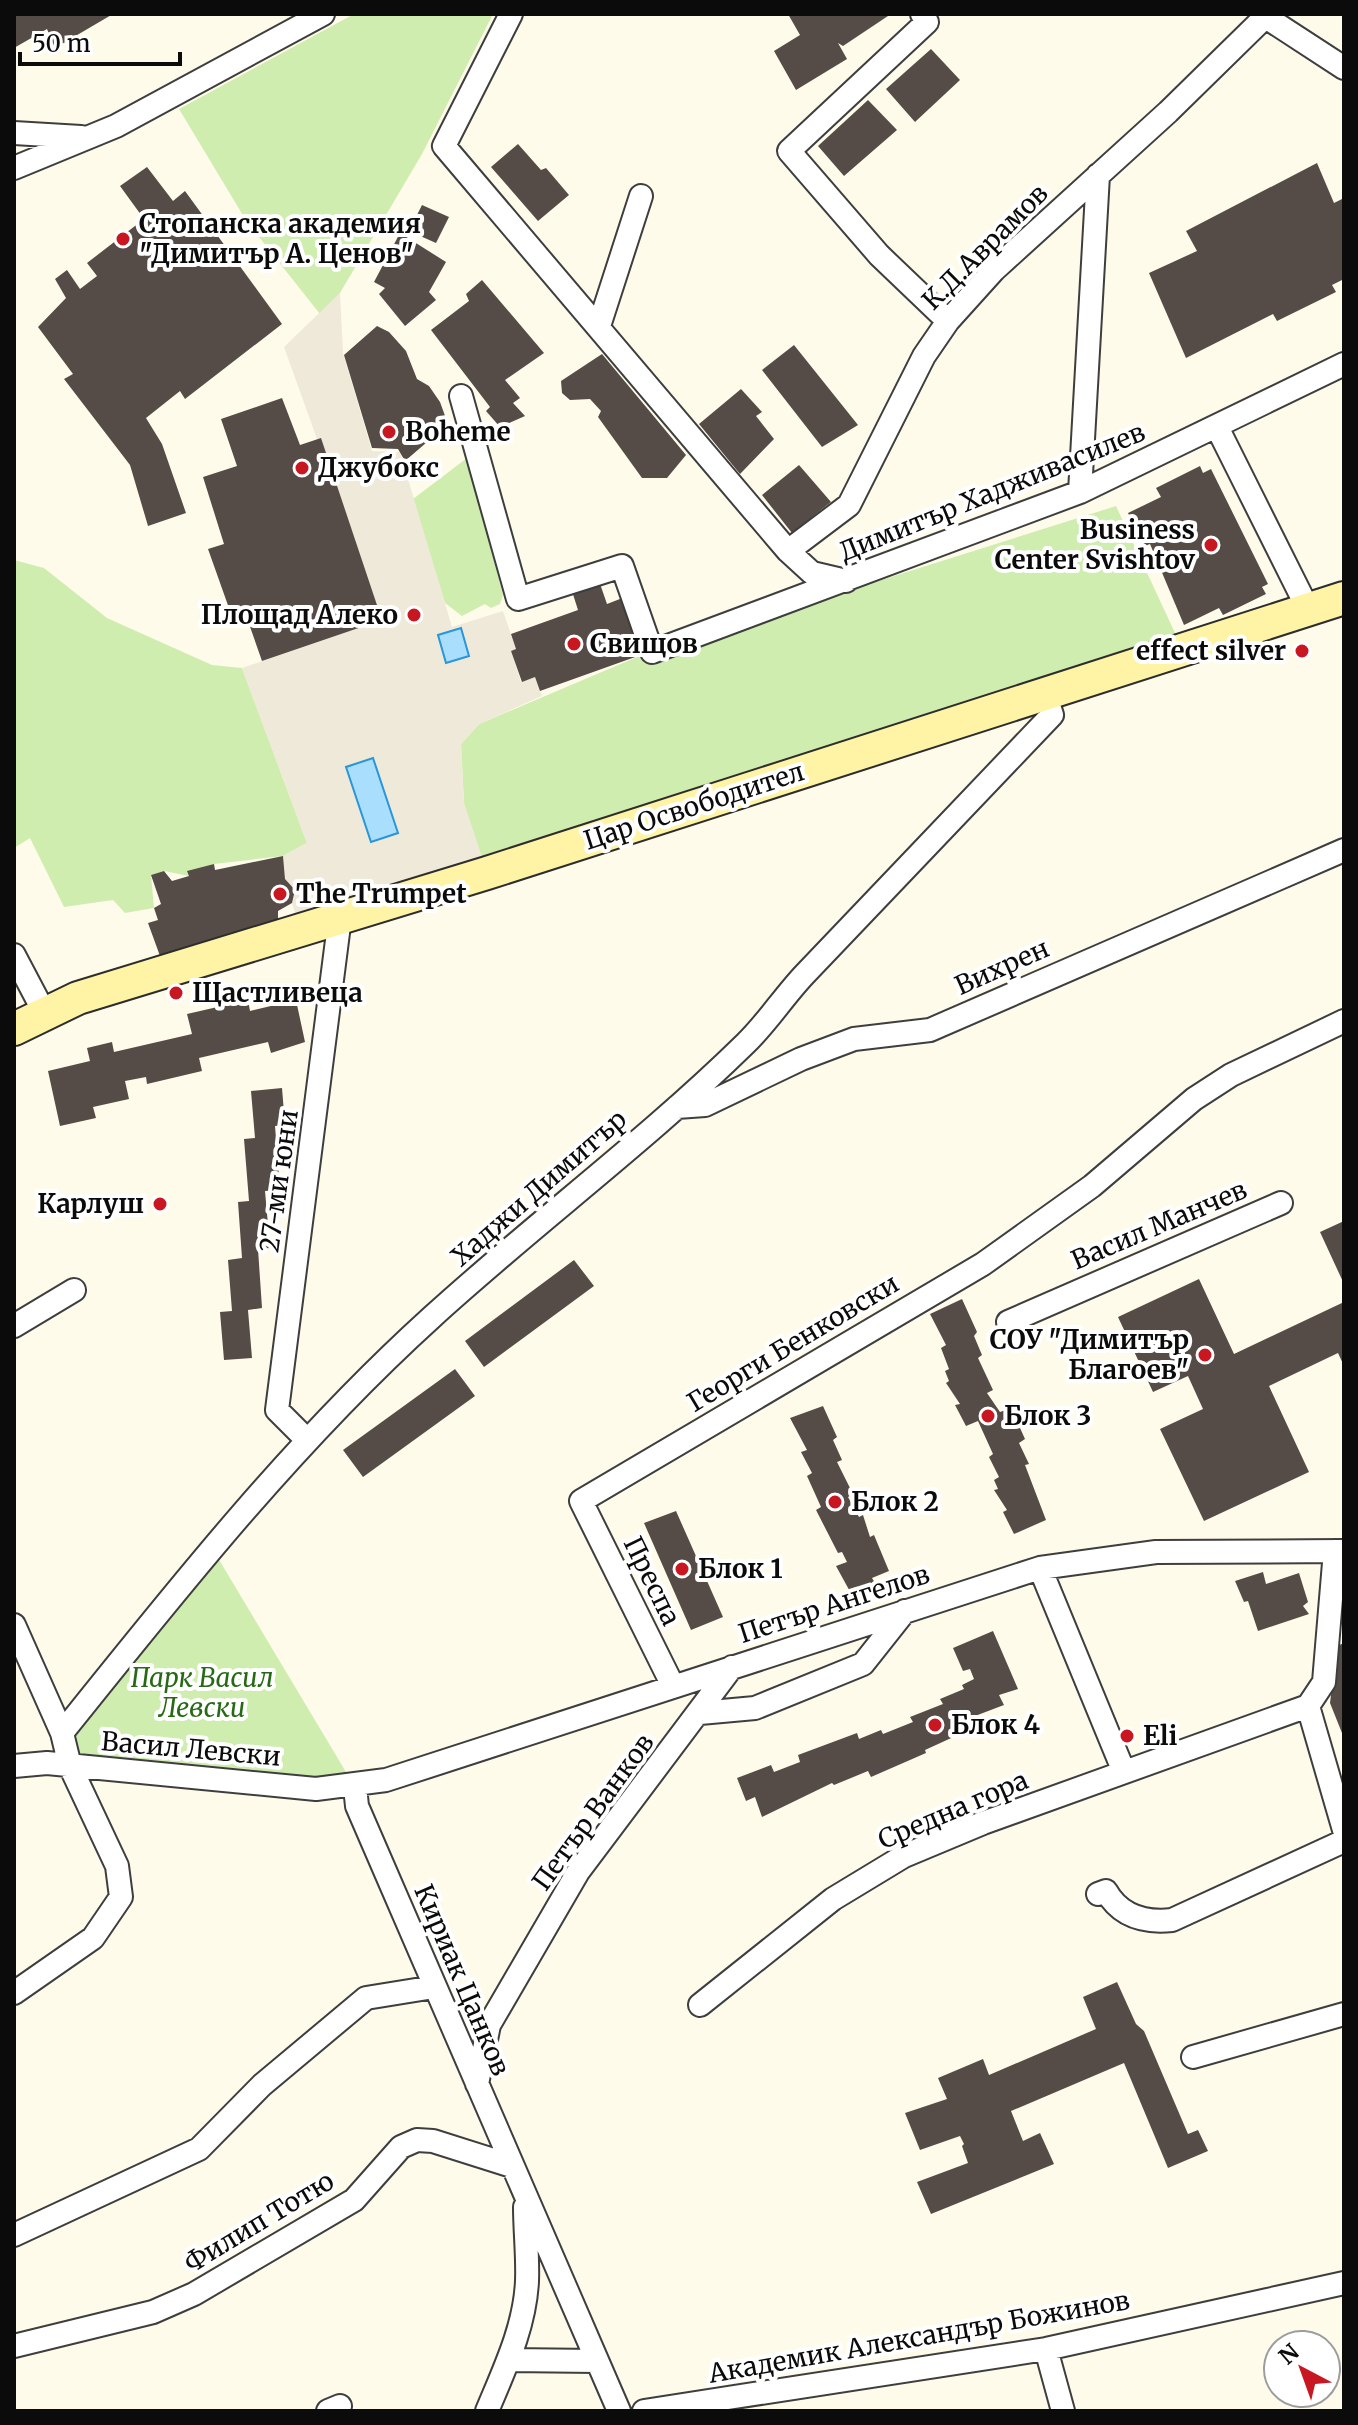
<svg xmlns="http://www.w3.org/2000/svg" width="1358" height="2425" viewBox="0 0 1358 2425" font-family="Merriweather,serif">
<rect width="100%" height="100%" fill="#fffbea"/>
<path fill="#d0edb0" d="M354,14H493L422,154L340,293L320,314L247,222L179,109Z
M467,458L503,595L500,604L491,608L485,604L462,616L445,603L413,499Z
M1116,506L1176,635L487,873L464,804L461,744L479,724L637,657Z
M14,560L44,568L107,618L212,665L242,668L307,843L283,856L214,864L189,876L164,871L151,875L154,908L125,913L113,900L64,907L30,838L14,848Z
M212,1548L355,1787L70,1766L62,1733Z"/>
<path fill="#efe9d9" d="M340,293L343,353L372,451L400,452L452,627L503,611L516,649L511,651L521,682L535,677L542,696L479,724L461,744L464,804L487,873L300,929L292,903L295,891L285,879L283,856L307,843L242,668L382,620L284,347Z"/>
<path fill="#a9defc" stroke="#2995da" stroke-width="2" d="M461,628L469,656L446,663L438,635Z
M373,758L398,833L371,842L346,767Z"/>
<path fill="#554c47" d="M14,14H113L55,48L47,29L14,48Z
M788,14H891L843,46L838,43L847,59L796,90L774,51L800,35Z
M931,49L960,80L915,122L886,89Z
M868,100L897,130L844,176L818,146Z
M518,144L541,170L546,168L569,195L538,221L491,167Z
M1317,163L1334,203L1344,198V279L1332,285L1336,292L1277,321L1273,314L1186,358L1149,273L1197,251L1186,231Z
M147,167L173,201L185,191L282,324L185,399L180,391L146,418L162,444L186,513L148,526L130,465L64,379L73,374L38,327L66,298L55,279L67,270L80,289L97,276L87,263L144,219L120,186Z
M422,205L449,217L436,243L409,231Z
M400,233L446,262L429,292L436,300L405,326L379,294L385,288L374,282Z
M482,280L544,353L505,380L520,398L513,403L525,416L500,427L486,411L490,407L431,330L469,301L466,294Z
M377,326L389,332L406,351L417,379L429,386L440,402L448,424L405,461L398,449L372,448L344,355Z
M794,345L858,425L822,447L762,370Z
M602,354L686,455L667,478H642L598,417L601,411L590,399L570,400L562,393L561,381Z
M741,389L762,412L756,416L774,439L740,474L699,424Z
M282,398L300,445L321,438L382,620L262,661L248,621L235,625L208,549L224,544L203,477L237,466L221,419Z
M799,465L831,502L792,533L762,495Z
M1200,466L1203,473L1211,469L1268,584L1262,587L1266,594L1223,615L1219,608L1184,625L1150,544L1145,546L1128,513L1161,497L1156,488Z
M598,578L607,604L625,597L642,644L634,646L638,656L540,691L535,677L522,682L511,651L516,649L511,634L578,610L571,588Z
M283,856L285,879L295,890L292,903L278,911V920L160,956L148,923L158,920L154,908L161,904L151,875L164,871L172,881L189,876L187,871L214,864L215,870Z
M248,1000L250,1011L296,1000L305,1042L271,1053L268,1042L199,1058L202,1071L147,1084L146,1077L125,1081L129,1099L93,1107L96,1118L60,1126L48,1071L90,1061L87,1048L112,1042L114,1052L192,1034L187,1014Z
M282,1088L285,1125L275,1126L280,1190L265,1191L270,1248L258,1249L262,1308L248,1310L252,1358L224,1360L220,1312L232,1311L228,1260L242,1258L238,1202L249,1201L244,1139L255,1138L251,1091Z
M1344,1221V1284L1320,1232Z
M574,1260L594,1286L484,1367L465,1341Z
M1199,1279L1234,1354L1344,1302V1366L1338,1353L1269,1386L1309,1472L1204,1521L1160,1429L1203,1409L1188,1376L1153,1392L1118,1317Z
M962,1299L977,1332L974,1336L982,1355L978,1358L993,1390L987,1393L1000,1412L1011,1408L1025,1439L1019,1443L1029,1464L1025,1465L1046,1520L1014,1534L1003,1512L1007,1510L994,1490L998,1489L994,1480L999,1477L989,1457L993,1454L978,1421L966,1426L955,1405L960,1404L946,1383L949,1381L945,1371L949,1369L941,1348L946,1345L930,1314Z
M455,1369L475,1396L363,1477L343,1450Z
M823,1406L837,1437L833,1440L842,1460L837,1462L853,1494L848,1497L859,1517L863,1515L870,1537L874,1535L889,1571L872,1578L878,1588L853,1597L836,1566L847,1562L842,1552L838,1553L816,1510L821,1507L807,1476L812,1473L801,1452L807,1450L790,1418Z
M676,1511L723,1617L691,1630L644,1523Z
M1263,1572L1266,1584L1299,1573L1308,1602L1303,1606L1309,1614L1258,1631L1248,1601L1244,1602L1235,1581Z
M993,1631L1018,1689L999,1695L1004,1705L975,1716L977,1720L957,1729L960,1734L925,1750L926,1753L871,1777L868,1771L834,1785L832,1783L762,1817L755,1797L746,1801L737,1778L771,1765L774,1772L800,1762L798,1755L857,1733L859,1739L881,1730L883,1734L913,1722L910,1717L943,1704L940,1699L964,1689L962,1685L974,1679L970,1669L963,1671L953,1648Z
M1344,1643V1738L1330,1703L1337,1646Z
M1117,1982L1136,2024L1144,2031L1188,2134L1198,2130L1208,2151L1168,2168L1124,2063L1011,2111L1023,2141L1040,2133L1054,2164L931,2214L917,2182L968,2163L962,2146L964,2144L960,2136L920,2150L905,2113L947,2099L938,2078L983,2059L989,2075L1096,2029L1083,1997Z"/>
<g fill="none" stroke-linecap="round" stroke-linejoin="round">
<defs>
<path id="street" d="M511,14L444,146L788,551L812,573L846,581
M922,14L927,22L789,151L879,255L948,321
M1261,14L1344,68
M14,133L81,137
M14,168L116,126L323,14
M599,326L641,196
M461,396L518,599L622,566L652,652L1080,492L1344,364
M1217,427L1307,607
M1080,492L1098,175
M788,551L849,505L924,356L948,321L994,270L1168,112L1268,14
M14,955L44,1012
M677,1107L705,1105L801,1059L854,1039L930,1030L1344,850
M1008,1322L1281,1203
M14,1326L74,1290
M307,1440L277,1410L340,917
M1040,1568L1124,1772
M14,1625L62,1733L70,1766L117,1866L121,1897L93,1938L14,1993
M673,1686L581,1501L983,1264L1092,1186L1194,1099L1231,1075L1344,1021
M1308,1706L1344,1830
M700,1713L755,1708L863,1664L905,1611
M62,1733C178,1588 294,1442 432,1317C534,1224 646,1141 745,1044C767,1023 784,996 805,974C887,888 970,801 1052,715L1045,693
M14,1766L47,1763L316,1789L386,1780L1040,1568L1156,1552L1344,1551
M355,1787L357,1806L619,2411
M1098,1894L1106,1891C1120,1916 1144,1923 1172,1920L1344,1841
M700,2005L833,1899L904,1856L983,1823L1308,1706L1324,1682L1335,1551
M1193,2057L1344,2014
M477,2084L489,2025L578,1872L732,1667
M14,2235L199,2149L262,2085L366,1998L434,1987
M14,2346L153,2312L194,2294L354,2200L401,2147L417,2140L433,2141L512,2166
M1046,2349L1063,2411
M509,2360L597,2361
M328,2411L340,2406
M487,2411C504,2370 525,2327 527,2281C528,2257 525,2231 525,2207
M644,2411L1046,2349L1344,2283"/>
<path id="secondary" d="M14,1029L78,998L487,873L1344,598"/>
</defs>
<use href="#street" stroke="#3e3e3e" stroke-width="26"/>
<use href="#secondary" stroke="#2d2d2d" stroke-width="36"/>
<use href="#street" stroke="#fff" stroke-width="22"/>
<use href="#secondary" stroke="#fff4a5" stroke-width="32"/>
</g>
<g fill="#c81721" stroke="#fff" stroke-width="3">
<circle cx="123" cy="239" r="8"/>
<circle cx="389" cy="432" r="8"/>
<circle cx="302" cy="468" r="8"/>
<circle cx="1211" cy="545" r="8"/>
<circle cx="414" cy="615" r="8"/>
<circle cx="574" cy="644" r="8"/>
<circle cx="1302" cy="651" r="8"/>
<circle cx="280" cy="894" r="8"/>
<circle cx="176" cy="993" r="8"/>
<circle cx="160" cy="1204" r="8"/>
<circle cx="1205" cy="1355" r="8"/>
<circle cx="988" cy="1416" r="8"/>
<circle cx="835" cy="1502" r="8"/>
<circle cx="682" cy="1569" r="8"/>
<circle cx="935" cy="1725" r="8"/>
<circle cx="1127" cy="1736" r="8"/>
</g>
<g text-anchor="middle" stroke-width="8" stroke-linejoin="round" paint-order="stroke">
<g font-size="26" font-weight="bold" fill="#0b0b0b" stroke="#fff" text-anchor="start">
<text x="139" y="233">Стопанска академия<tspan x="139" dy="30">"Димитър А. Ценов"</tspan></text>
<text x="405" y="441">Boheme</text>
<text x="318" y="477">Джубокс</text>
<text x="1195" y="539" text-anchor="end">Business<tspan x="1195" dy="30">Center Svishtov</tspan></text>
<text x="398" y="624" text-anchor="end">Площад Алеко</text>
<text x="590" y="653">Свищов</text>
<text x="1286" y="660" text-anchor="end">effect silver</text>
<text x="296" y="903">The Trumpet</text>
<text x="192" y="1002">Щастливеца</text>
<text x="144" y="1213" text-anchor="end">Карлуш</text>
<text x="1189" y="1349" text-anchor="end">СОУ "Димитър<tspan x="1189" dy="30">Благоев"</tspan></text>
<text x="1004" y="1425">Блок 3</text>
<text x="851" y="1511">Блок 2</text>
<text x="698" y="1578">Блок 1</text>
<text x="951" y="1734">Блок 4</text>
<text x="1143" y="1745">Eli</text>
</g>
<g font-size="26" fill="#0b0b0b" stroke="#fff">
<text transform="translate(985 247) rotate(-45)" y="9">К.Д.Аврамов</text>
<text transform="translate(992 492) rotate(-22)" y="9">Димитър Хадживасилев</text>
<text transform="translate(694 806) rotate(-18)" y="9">Цар Освободител</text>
<text transform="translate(1002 967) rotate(-24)" y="9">Вихрен</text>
<text transform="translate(279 1181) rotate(-82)" y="9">27-ми юни</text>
<text transform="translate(539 1188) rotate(-41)" y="9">Хаджи Димитър</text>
<text transform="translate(1159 1225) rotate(-23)" y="9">Васил Манчев</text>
<text transform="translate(793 1343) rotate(-31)" y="9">Георги Бенковски</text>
<text transform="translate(652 1581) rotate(64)" y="9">Преспа</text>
<text transform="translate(834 1604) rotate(-18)" y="9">Петър Ангелов</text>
<text transform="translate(191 1749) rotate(5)" y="9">Васил Левски</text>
<text transform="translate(953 1810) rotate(-23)" y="9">Средна гора</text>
<text transform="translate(593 1812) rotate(-54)" y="9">Петър Ванков</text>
<text transform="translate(462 1980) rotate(67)" y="9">Кириак Цанков</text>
<text transform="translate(259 2222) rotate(-31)" y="9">Филип Тотю</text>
<text transform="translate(919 2337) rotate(-10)" y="9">Академик Александър Божинов</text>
</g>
<g font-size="26" font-style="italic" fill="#286916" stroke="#fff">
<text x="202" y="1687">Парк Васил<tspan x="202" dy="30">Левски</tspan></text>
</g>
</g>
<rect width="1358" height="2425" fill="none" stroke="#0b0b0b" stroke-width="32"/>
<g transform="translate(1302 2369) rotate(319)"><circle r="38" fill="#ffffff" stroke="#9d9d9d" stroke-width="2"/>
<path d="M0-6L14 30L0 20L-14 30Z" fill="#c81721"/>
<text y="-12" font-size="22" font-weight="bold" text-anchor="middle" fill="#0b0b0b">N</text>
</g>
<path d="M20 52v12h160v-12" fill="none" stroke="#0b0b0b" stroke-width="4"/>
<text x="32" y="52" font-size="24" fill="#0b0b0b" stroke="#ffffff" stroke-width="6" paint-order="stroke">50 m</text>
</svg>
